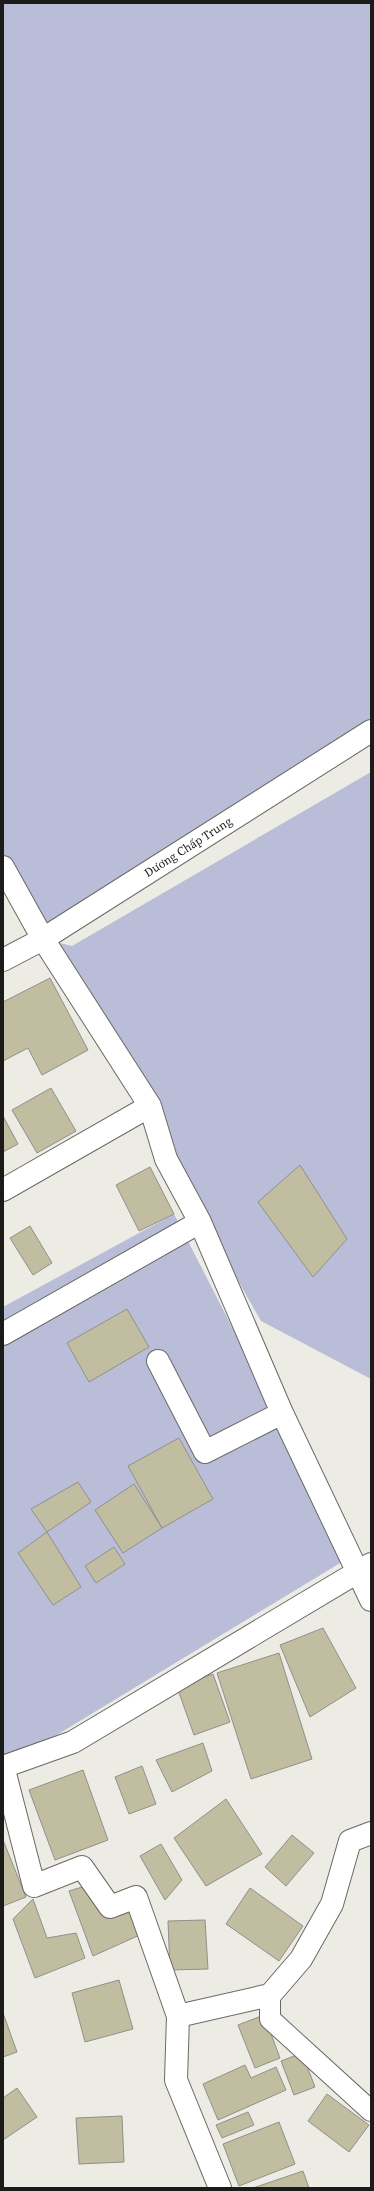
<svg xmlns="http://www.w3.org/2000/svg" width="374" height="2191" viewBox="0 0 374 2191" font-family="'Source Serif 4',serif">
<rect width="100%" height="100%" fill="#ecebe4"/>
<path fill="#babdd8" d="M3,3H371V742L43,939L72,946L371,772V1379L261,1321L3,867Z
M174,1214L350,1557L4,1767L3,1307Z"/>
<path fill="#c1bda0" stroke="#91908a" d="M50,978L88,1050L42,1075L28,1048L3,1061V1002Z
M51,1088L76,1131L37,1153L12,1110Z
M3,1116L18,1144L3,1152Z
M300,1165L347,1239L313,1277L258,1202Z
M150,1167L174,1214L139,1231L116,1185Z
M30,1226L52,1263L33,1275L10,1238Z
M127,1309L149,1347L89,1382L67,1343Z
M179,1438L213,1499L162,1528L128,1466Z
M78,1482L91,1502L47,1532L31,1509Z
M134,1484L162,1528L123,1553L95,1510Z
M47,1532L81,1587L53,1605L18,1553Z
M114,1547L125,1564L96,1583L85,1566Z
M323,1628L356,1688L310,1717L280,1645Z
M279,1653L312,1759L251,1779L217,1673Z
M213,1674L230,1722L194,1735L177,1687Z
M203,1743L212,1771L172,1792L156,1760Z
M142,1766L156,1804L129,1814L115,1777Z
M83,1770L108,1840L55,1860L29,1790Z
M226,1799L262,1854L206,1886L174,1838Z
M292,1835L314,1853L286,1886L265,1867Z
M3,1840L26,1897L3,1906Z
M161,1844L182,1880L165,1900L140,1856Z
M92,1884L132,1907L142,1934L93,1956L69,1891Z
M250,1888L303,1926L279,1961L226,1924Z
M33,1899L47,1938L76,1933L85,1958L35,1978L13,1919Z
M205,1920L208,1969L170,1970L168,1921Z
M119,1980L133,2029L85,2042L72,1993Z
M3,2013L17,2052L3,2057Z
M264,2015L280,2058L255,2068L238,2025Z
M302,2053L315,2087L294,2095L281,2061Z
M245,2065L251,2078L276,2067L286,2090L218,2120L203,2084Z
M17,2088L37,2117L3,2140V2098Z
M327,2094L369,2125L349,2152L308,2121Z
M248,2112L254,2125L222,2138L216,2125Z
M122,2116L124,2162L79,2164L76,2118Z
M279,2122L295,2164L239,2186L223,2144Z
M303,2171L309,2188H253Z"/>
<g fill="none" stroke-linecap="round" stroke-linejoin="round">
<defs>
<path id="lane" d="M270,1995V2019L371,2111"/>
<path id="street" d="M3,867L43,939L150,1106L166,1159L200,1222L282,1413L371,1600
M3,1190L150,1106
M3,1334L200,1222
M158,1361L205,1452L282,1413
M3,1766L34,1886L82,1867L110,1907L136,1897L178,2016L176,2080L220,2188
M3,1767L73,1742L371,1564
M178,2016L270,1995L301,1959L332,1904L350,1841L371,1833"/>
<g id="secondary">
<path id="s1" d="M3,960L43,939L371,731"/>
</g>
</defs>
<use href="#lane" stroke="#6a6964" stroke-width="22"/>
<use href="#street" stroke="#6a6964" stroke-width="24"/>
<use href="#secondary" stroke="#6a6964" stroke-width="24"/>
<use href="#lane" stroke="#fff" stroke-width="20"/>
<use href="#street" stroke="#fff" stroke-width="22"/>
<use href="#secondary" stroke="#fff" stroke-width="22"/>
</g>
<g text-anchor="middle" stroke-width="3.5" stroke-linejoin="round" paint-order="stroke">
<g font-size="12" fill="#1b1b19" stroke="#ecebe4">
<text dy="4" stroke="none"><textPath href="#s1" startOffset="217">Dương Chấp Trung</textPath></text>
</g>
</g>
<rect width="374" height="2191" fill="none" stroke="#1b1b19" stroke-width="8"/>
</svg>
